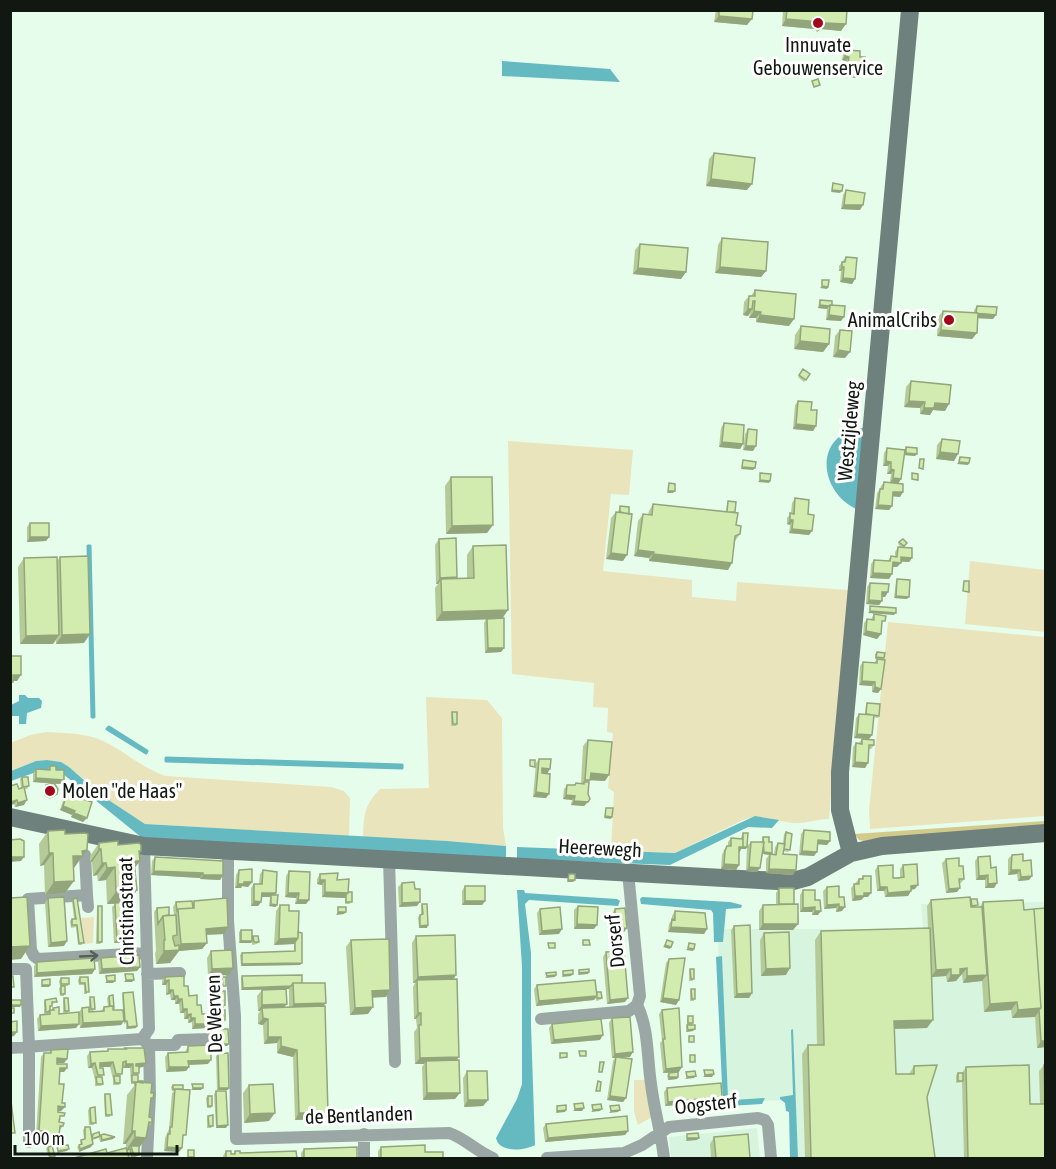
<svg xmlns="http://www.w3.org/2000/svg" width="1056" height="1169" viewBox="0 0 1056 1169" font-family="'Asap Condensed',sans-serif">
<rect width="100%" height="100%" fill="#e7fdec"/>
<path fill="#d7f4de" d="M1045,902V1158H793L792,1107L786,1100L726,1102L717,929H923L921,904Z
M757,1128L760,1158H671L669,1137Z"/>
<path fill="#e9e4bc" d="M508,441L633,450L629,495L611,494L603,571L692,580V597L736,601L737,582L848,590L829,819C818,819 807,823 796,823C775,822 765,813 743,820L675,853L611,850L614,792L608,788L613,733L607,732L608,708L593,707L594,683L512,674Z
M970,561L1045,570V632L965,624Z
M888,622L1045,637V816L870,829L869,810Z
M426,697L487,700L502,718L503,828L506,846L447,841L363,837C364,814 364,806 380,789L429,788Z
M46,732C63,733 86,733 101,740C125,751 141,768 166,776L331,787L344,791L350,798L349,836L145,824L101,795L80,776L61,762L47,760L36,761L11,771V743L30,735Z
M94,917L93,943L85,944L81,918Z
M634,1080H646L652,1117L638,1125L634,1112Z"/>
<path fill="#d2ca8b" d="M1045,821V828L868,842L859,840L854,834Z"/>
<path fill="#65bac2" d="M502,61L610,69L620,82L502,76Z
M864,428L856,509C817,490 814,432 864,428Z
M19,695H25L28,698H39L42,701L41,708L27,713L26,724H19V716H11V705L19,701Z
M47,760L61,762L69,767L101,795L145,824L447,841L506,846V859L146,838L141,837L58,770H42L11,781V771L36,761Z
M755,816L779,820L772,828L748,827L670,865L517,859V847L675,853Z
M517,890H524L525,893L617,899L620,901L618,906L529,900L525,904L531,953V1025L535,1145C524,1151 499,1153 496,1138L517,1099L522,1084V967Z
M642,897L730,902L742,905L741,908L726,909L723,942H714L713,913L711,910L641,904L640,899Z
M722,956L728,1099L733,1100L765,1098L762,1104L729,1106L723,1105L716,957Z
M793,1029L798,1158H790L789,1112L786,1111L785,1103L780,1099V1097L793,1095L791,1030Z"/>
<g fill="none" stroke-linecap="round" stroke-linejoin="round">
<path stroke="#65bac2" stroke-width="3" d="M88,546H90L94,717H92Z
M109,727L147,751L146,753L107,729Z
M166,758L402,765V768L166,761Z"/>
<path stroke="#9ba7a4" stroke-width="12" d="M144,846L149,1029L142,1039L149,1045L150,1094L147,1158
M228,851V921L235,1016L236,1139L449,1133C465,1138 477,1152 493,1158
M389,859L395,1062
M87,895L88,907
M34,956L31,950L28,899L87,895L85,855
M34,956L38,959L146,953
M10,969H26
M26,969L29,1047V1142
M147,974L180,973
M637,1005C649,1029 647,1058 651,1084C654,1109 661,1132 664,1158
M541,1019L629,1011L637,1005L640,996L628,872
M149,1045H175L178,1040L209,1039
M10,1048L142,1039
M364,1134V1158
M547,1158L624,1153L642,1145L669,1127L758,1118L765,1120L768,1125L771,1158"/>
<path stroke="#6f817c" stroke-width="18" d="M10,817L144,846L778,881H793L808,877L851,853L882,846L1046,833
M851,853L840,810V772L910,10"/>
</g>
<path fill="#b5cb97" d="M716,10H753L747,25L714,22Z
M783,10H847L841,31L821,29L817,32L815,29L782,26Z
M846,50L860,57V78L844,77L846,61L842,60L843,54Z
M714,153L747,190L706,186L709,159Z
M846,190L860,210L841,209L843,195Z
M722,238L766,271L761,277L715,273L718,245Z
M640,244L686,272L681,279L633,274L635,250Z
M846,257L855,279L852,284L840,282L841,271H839V266Z
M755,290L789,326L756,322V318H749L750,313L748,316L743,315L744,302L749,296H751Z
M820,300L832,305L841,321L826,320L827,309L818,308L819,302Z
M977,306L996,315L993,319L978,318L977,333L972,339L937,336L938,317L943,311L974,313V310Z
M801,326L829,344L823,352L794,349L795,335Z
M840,330L845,358L833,357L835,336Z
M803,369L810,374L804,382L798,377Z
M911,381L945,411L933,410L930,415L920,414V408L904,407L906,387Z
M798,401L816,426L813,431L793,429L795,405Z
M724,423L743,444L740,449L719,447L721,428Z
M748,429L753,451L743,450L745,434Z
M942,439L954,461L936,459L937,445Z
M906,447L917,454L915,456L904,455L901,479L898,483L903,492L900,497L893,496L892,506L889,510L875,509L877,493L880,489L881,486L884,482H890L891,474H887L888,466H883L884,453L887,448L904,450Z
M451,477L487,533L446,534L445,486Z
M795,498L808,514L809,535L789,533L790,525L787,524V518L791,513L792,503Z
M728,501L735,512L736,525L740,534L735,541L728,570L649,561V558L634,556L638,521L643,514L648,515L649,511L653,504L726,512L727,504Z
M620,506L623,561L606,559L611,518L616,512H618Z
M30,523L49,537L46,541L27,542V527Z
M439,539L457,577L456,579L467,578V555L473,546L502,618L504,648L501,652L485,653L484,623L486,619L436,621L435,588L438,584H436L435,545Z
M899,542L905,545L903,548L912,558L909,562H901L897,567H893L892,574L889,579L870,578L871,564L874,560L888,561L891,556L895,557V552L898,547H901L898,544Z
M60,557L84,643L56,644V640L53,644H20L18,567L24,558L57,561Z
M897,579L907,599L894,598L896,581Z
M870,583L888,592L885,597H882V601L879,605L866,604L867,587Z
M874,614L882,625H881V634L877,639L863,635L864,623L867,619H871Z
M877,652L884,658L883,659L881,689L878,693L872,692V686L859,685L860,666L863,662L874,663L877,659H875V654Z
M867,703L879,716L878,718L873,717L872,735L869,739L854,738L856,718L859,714H865L866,705Z
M452,712L457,724L456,726H451V714Z
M862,739L874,745L871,749H869L868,763L865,768L852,767L853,747L856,743H859Z
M588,740L605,781L590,780L589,782L588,794L590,799L584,806L571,805L572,800L563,799L564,789L567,785H574L576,783L581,784L583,746Z
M539,759L549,794L546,798L533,797L536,763Z
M50,766L56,770L64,780L61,784H54L57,794L55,796L50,799L44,796L45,787L46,785L53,784L33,782V774L36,769L48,770Z
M22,777L29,786L27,789H24V805L15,807L14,804L10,805V786L19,789L21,788L20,779Z
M67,794L87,818L83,822L71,817L72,815L60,810L64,798Z
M804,830L830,841L827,845L817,844L814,856L799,855L801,834Z
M48,831L74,868L65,893L45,895L44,865L40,866L39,844Z
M786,832L790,850L788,852L784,851L783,854L793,875L766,873V859L769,855L763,854L757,872L746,871L747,846L751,842H762V839L763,837L769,842L772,853L771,854L774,855L775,847L778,843H783L784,834Z
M743,833L746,849H741L739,851V865L736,870L721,869L722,855L724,850L727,846H728V842L731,838H741L742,835Z
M99,843L118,845L141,851L139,854L135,867L137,890L129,902L133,938L130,942L114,943L112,907L115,904H107L106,880L98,881L97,875L93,876L92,862H90V856Z
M1012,855L1023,861L1032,876L1029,880L1018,881L1017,874L1008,875V859Z
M155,857L223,875L220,880L200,879V878L151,875L152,861Z
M978,857L991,868L997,883L994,888H985V880H976L975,861Z
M946,859L964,879L961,883H960L957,892L946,893L942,863Z
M903,865L915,889L911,890L908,896L885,897L884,891H877L875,870L878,866L893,878L900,877V869Z
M239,870L252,882L248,887L242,886L241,888H235L236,875Z
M263,870L276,893L274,895L276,907L269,906L270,897H261V902L258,906H251V888L254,884H259L260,874Z
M289,871L309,900L306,904H295L296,898L285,897L286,876Z
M320,874L337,880L348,892L350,904H345V898L322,897V885L317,884V879Z
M863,876L868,897H864L861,900L852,901L851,888L859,879H861Z
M402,883L415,889L417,906L399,907L398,887Z
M465,886L485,901L482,905H462V891Z
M827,887L839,897L842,911L836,912V908L824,909L823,891Z
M779,888L794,904L798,910L799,920L798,924L793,930H759V911L763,905H776V893Z
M803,890L815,900L818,915H812V912H800V895Z
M48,898L64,946L48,947L45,903Z
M73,899L82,945H78L76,927L71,928L70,921L72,919H74L72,901Z
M931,900H971L976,907H980L983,902L1024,910L1046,1047L1037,1048L1035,1017L1012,1018L1011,1010L984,1012L982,981L963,983L962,975H960L956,981L947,982L946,976L932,977L927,1028L894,1029L896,1074H909L914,1066L935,1158H805L802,1054L808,1045H817L815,940L821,931L928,928L927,906Z
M194,901L224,934L206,935L207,943L202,949L179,951L170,963L156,964L155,953L156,951L154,912L157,908L169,915H174L173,907L176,902L192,903Z
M422,904L427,928H419L418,917L421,914V906Z
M280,905L289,911L298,932L302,963L300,965L241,966L240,955L242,953L294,951V944L274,945L276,911Z
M98,906L102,942L100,944H96L97,908Z
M578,906L594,929H574V910Z
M540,909L559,934L539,935L537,913Z
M615,909L627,928L624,932L614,933L613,927H609V918Z
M675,911L707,929L704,934L668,932L669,924L672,919V916Z
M734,926L752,993L749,998H734L731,930Z
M241,930L252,938L253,936L259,942L257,944L252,945V942L251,943H239V932Z
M764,933L786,975L761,976L760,940Z
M416,936L454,979L457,1060L455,1099L423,1100L422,1067L424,1064H415L414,1032L417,1028L416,1019H414L413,987L415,983H413L412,943Z
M351,940L390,990L386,997H372L368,1014L350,1015L346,947Z
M211,951L229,975L208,976L207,958Z
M606,952L625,1002L607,1004L603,957Z
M101,958L140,967L137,971L99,974L98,962Z
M669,959L679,1000L676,1005L660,1002L666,963Z
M37,962L95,969L92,974L34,977V966Z
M690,969L693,981H689V971Z
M242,976L302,983L324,1006L328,1113L324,1119L295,1120L293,1057L277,1053V1043L264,1044L263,1025L258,1024V1014L260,1011H258L257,996L262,990L284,1007H289V989L241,990V978Z
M80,977H88L87,994H84V985H79L78,980Z
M165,977L184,986L189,996L197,1005L202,1014L210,1024L207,1028L192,1029V1022L188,1023V1019H184V1013H180L179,1004H175V1000H171L170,994L166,995V985H162V981Z
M61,978L69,984L68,986H65L64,996H60L59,988L61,986H60L59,981Z
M537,985L597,992L602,998L600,1000L596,1001V998L594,1000L536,1006L534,989Z
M691,989L694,1001H690V991Z
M123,993L137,1026L136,1028L126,1029V1023L124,1024V1021L121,1025L80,1028L79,1012L82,1008L89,1012L101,1011L104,1007L108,1006L107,998L109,996L113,1010H123L122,995Z
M90,997L95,1009L93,1011L89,1012V999Z
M64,998L69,1011L67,1013H63V1001Z
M45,1000L55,1004H52L51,1008H50V1010H52L53,1008L59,1014L79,1024L76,1028L38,1031L37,1019L40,1015L44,1014V1002Z
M221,1010L225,1020L224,1022L220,1023V1013Z
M662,1010L679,1072H678V1077L677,1079L668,1080L667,1075L669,1073H663L660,1043L662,1041L659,1014Z
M688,1016L693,1023L692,1025L695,1029L693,1031L686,1032V1027L687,1025H690H687V1019Z
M612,1018L630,1057H622L626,1098L623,1102L607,1100L613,1061L615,1058H612L609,1023Z
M552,1024L600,1040L551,1044L549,1028Z
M217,1029L229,1044L227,1046H216V1031Z
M188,1046L208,1064L189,1065V1067L186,1071L166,1072L165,1057L168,1053L185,1052Z
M125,1048L143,1067L139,1068V1073L138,1075V1081L151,1102L149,1117L152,1123L148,1127L139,1148L136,1158H74L107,1153L126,1148V1144H123L127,1095L134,1086V1084H131L130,1068H123L122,1066L120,1076V1083L119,1085H113V1079L110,1067H100L103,1084L101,1086H95V1080L92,1068H88L87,1056L90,1052L106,1051L108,1049H124Z
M51,1050L67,1059L64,1063H57V1064L67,1068L64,1072H60L59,1084L62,1103L65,1107L61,1111H58L61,1120H59V1122L63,1126L60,1130L59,1136L56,1141H42V1136L36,1135L41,1057L44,1053H49Z
M218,1054L228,1090H217L216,1056Z
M1044,1065L1046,1158H964L962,1082L956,1083V1075L958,1073H962L966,1067L1030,1104H1040L1039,1071Z
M467,1071L488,1100L483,1106L464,1107L463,1078Z
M173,1085L183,1089V1140L182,1139V1148L179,1152L164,1151L165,1138L169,1129L172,1093L174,1091H172L171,1087Z
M249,1085L269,1121L244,1123L243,1093Z
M667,1088L719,1102L665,1106L664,1092Z
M216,1091L226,1128H216L214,1094Z
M105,1094L110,1117H105L104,1096Z
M208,1096L212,1106L211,1108H207L206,1098Z
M90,1108L94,1125H89L88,1110Z
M208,1116L213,1126L211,1128H207V1118Z
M546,1124L628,1131L625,1135L545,1142L543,1128Z
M85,1127L91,1136L93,1134L113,1139L100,1142L99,1138L92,1140L91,1147L79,1152L77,1147L81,1144L80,1142L81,1140L84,1139L83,1130Z
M714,1137L750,1158H711L710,1144Z
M48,1147L55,1156L53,1158H49L46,1149Z
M381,1147L425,1152L443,1158H378V1151Z
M304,1149L357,1158H301V1153Z
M226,1151L231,1154H233L235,1151L240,1153L297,1158H223V1156Z"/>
<path fill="#93a57b" d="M719,16L752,19L747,25L714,22Z
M786,19L820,22L815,29L782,26Z
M826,23L846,24L841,31L821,29L817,32L822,25Z
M845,56L849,57L846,61L842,60Z
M847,72L863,74L860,78L844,77Z
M711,179L752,184L747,190L706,186Z
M832,190L842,191L840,193L831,192Z
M844,205H863L860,210L841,209Z
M720,267L766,271L761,277L715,273Z
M842,267H844L841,271H839Z
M638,268L686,272L681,279L633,274Z
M843,278L855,279L852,284L840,282Z
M822,286L828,287L827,289L820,288Z
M820,305L829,306L827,309L818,308Z
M748,309H752L748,316L743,315Z
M754,311L761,312L756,318H749Z
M976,313L996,315L993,319L973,318Z
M760,315L794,319L789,326L756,322Z
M829,315L844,317L841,321L826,320Z
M941,330L977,333L972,339L937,336Z
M800,341L829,344L823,352L794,349Z
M838,350L850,352L845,358L833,357Z
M909,401L925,402L920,408L904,407Z
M935,403L949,404L945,411L933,410L930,415L920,414L924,408Z
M796,424L816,426L813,431L793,429Z
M722,442L743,444L740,449L719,447Z
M746,446H756L753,451L743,450Z
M940,452L958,454L954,461L936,459Z
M906,453L917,454L915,456L904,455Z
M886,461L891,462L888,466H883Z
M959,462L969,463L968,465L957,464Z
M742,467L755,468L753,470L741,469Z
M891,469L894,470L891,474H887Z
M893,478L901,479L898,484L890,483Z
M760,480L770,481L769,483L758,482Z
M668,491H675L673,493H667Z
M893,492H903L900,497L890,496Z
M878,505L892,506L889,510L875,509Z
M790,520H793L790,525L787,524Z
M493,525L487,533L446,534L452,526Z
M792,529L812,531L809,535L789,533Z
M30,537H49L46,541L27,542Z
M638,550L654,552L649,558L634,556Z
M611,553L627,555L623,561L606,559Z
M653,554L732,563L728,570L649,561Z
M901,557L912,558L909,562L898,561Z
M893,562L901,563L897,567H890Z
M873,573L892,574L889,579L870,578Z
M457,577L452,584L441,579L438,584H436L440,578Z
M882,592H888L885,597L879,596Z
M896,596L909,597L907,599L894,598Z
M869,600L882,601L879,605L866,604Z
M508,610L502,619L436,621L442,612Z
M870,611L896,613L894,615L868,613Z
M866,631L881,634L877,639L863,635Z
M90,634L84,643L56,644L62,635Z
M59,635L53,644H20L26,636Z
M488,648H504L501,652L485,653Z
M13,675H21L17,681H10Z
M862,681L875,682L872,686L859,685Z
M875,687L881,689L878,693L872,692Z
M857,734L872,735L869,739L854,738Z
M855,762L868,763L865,768L852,767Z
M542,768L550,769L547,774L539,773Z
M591,773L609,775L605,781L586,780Z
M36,778L64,780L61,784L33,782Z
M536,792L549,794L546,798L533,797Z
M566,795L575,796L572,800L563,799Z
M17,800L14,804L10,805V802Z
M27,800L24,805L15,807L18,803Z
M574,801L588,802L584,806L571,805Z
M63,806L75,811L72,815L60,810Z
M74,813L87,818L83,822L71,817Z
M605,816L612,817L611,819L604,818Z
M818,840L830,841L827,845L815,844Z
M739,847H747L746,849H741L740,852L736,851Z
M99,849H101L92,862H90Z
M87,850L74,868L73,856L82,851Z
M802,851L817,852L814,856L799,855Z
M764,852L772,853L770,855L763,854Z
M49,853H53L44,865L40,866Z
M10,857H24L21,861L10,862Z
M134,861H140L131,873Z
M102,863H106L97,875L93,876Z
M724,864L739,865L736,870L721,869Z
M115,867L106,880L98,881L107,868Z
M749,867L760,868L757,872L746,871Z
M769,869L796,870L793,875L766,873Z
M1011,870H1020L1017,874L1008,875Z
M154,871L203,873L200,878L151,875Z
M203,875H223L220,880L200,879Z
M988,875L985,880H976L979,876Z
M1032,876L1029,880L1018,881L1021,877Z
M320,880H325L322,885L317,884Z
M568,880H575L573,882H567Z
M74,881L65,893L45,895L54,882Z
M244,882H252L248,887L242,886L241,888H235L238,884Z
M997,883L994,888H985L988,884Z
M918,885L915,889L908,890L911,886Z
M880,887H887L884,891H877Z
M960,888L957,892L946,893L949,889Z
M137,890L128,903L107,904L116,892Z
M911,891L908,896L885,897L888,893Z
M325,892L348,893L345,898L322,897Z
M262,893H276L273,897L271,895L270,897H259Z
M288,893H299L296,898L285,897Z
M864,893H871L868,897H864L861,900L852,901L855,896Z
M298,900H309L306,904H295Z
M254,901L261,902L258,906H251Z
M465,901H485L482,905H462Z
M420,902L417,906L399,907L402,903Z
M271,904L277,905L276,907L269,906Z
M839,904L836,908L824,909L827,905Z
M815,907L812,912H800L803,908Z
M839,907H845L842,911L836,912Z
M815,911H821L818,915H812Z
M338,912H346L344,914L336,915Z
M616,922L613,927H609L612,923Z
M577,924L597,925L594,929H574Z
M763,924H798L793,930H759Z
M428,925L427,928H419L420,926Z
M228,927L224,934L201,935L206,929Z
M671,927L707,929L704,934L668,932Z
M627,928L624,932L614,933L617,929Z
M562,929L559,934L539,935L542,931Z
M133,938L130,942L114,943L117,939Z
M298,938L294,944L274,945L279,939Z
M67,941L64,946L48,947L51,943Z
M241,941H252L251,943H239Z
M207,943L202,949L179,951L170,963L156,964L164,951L177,950L181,944Z
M665,945L671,947L670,949L663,947Z
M30,946L21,959L10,960V947Z
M688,948L694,949L693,951L686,950Z
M302,963L300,965L241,966L242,964Z
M140,967L137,971L99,974L102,969Z
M233,968L229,975L208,976L212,969Z
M790,968L786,975L761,976L766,969Z
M967,968L956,981L947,982L951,975L960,969Z
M95,969L92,974L34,977L37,973Z
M951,969L946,976L931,977L936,970Z
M589,972L588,974L578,975L579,973Z
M573,974L571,976L562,977L563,975Z
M456,975L452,982L417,980L415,983H413L418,977Z
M556,975L555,977L545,978L547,976Z
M987,975L982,981L963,983L967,976Z
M126,980H134L132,982H124Z
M169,980L166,985H162L165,981Z
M107,981H115L113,983H105Z
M42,985H50L49,987H41Z
M291,986L289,989L241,990L243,988Z
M169,990H173L170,994L166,995Z
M390,990L386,997L368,998L372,991Z
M752,993L749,998H734L737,994Z
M174,996H178L175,1000H171Z
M597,996L594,1000L536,1006L539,1001Z
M628,998L625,1002L607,1004L610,1000Z
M663,998L679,1000L676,1005L660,1002Z
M178,999H182L179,1004H175Z
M1017,1002L1011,1010L984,1012L990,1004Z
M326,1003L321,1009L289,1010L294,1004Z
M287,1004L282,1010L262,1008L260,1011H258L262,1005Z
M10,1005H21L20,1007H10Z
M225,1005L223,1008H217L218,1006Z
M373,1007L368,1014L350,1015L355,1008Z
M1041,1008L1035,1017L1012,1018L1018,1010Z
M183,1009H187L184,1013H180Z
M418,1013H421L416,1019H414Z
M191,1014L188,1019H184L187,1015Z
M191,1018H195L192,1022L188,1023Z
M263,1018L268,1019L263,1025L258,1024Z
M933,1020L927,1028L888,1029L894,1021Z
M124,1021L121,1025L80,1028L83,1023Z
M79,1024L76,1028L38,1031L41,1026Z
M195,1024H210L207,1028L192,1029Z
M137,1026L136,1028L126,1029L128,1027Z
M695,1029L693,1031L686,1032L688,1030Z
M10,1032H17L14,1036L10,1037Z
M603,1035L600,1040L551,1044L554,1040Z
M268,1037H281L277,1043L264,1044Z
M1041,1041H1046V1047L1037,1048Z
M218,1044H229L227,1046H216Z
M281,1046L297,1050L293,1057L277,1053Z
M633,1052L630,1057L612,1058L615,1054Z
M459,1057L454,1063L426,1061L424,1064H415L420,1058Z
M57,1058L67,1059L64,1063H54Z
M211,1060L208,1064L185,1065L188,1061Z
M113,1062L110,1067H97L100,1063Z
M95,1063L92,1068H88L91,1064Z
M146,1063L143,1067L133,1068L136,1064Z
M126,1064H133L130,1068H123Z
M169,1067H189L186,1071L166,1072Z
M682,1067L679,1072L663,1073L666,1069Z
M60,1068H67L64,1072H57Z
M714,1074L712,1077H703L705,1075Z
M696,1076L694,1078L685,1079L687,1077Z
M669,1077H678L677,1079L668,1080Z
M193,1088H203L201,1090H191Z
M219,1088H229L228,1090H217Z
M427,1093H460L455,1099L423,1100Z
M610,1096L626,1098L623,1102L607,1100Z
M722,1097L719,1102L665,1106L668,1102Z
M468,1100H488L483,1106L464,1107Z
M58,1106L65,1107L61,1111H55Z
M584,1108L582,1111H573L575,1109Z
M602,1109L600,1111L591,1112L593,1110Z
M566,1110L565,1112L556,1113L557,1111Z
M620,1110L618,1112L609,1113L611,1111Z
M275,1113L269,1121L244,1123L250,1114Z
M299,1113H328L324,1119L295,1120Z
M228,1125L226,1128H216L217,1126Z
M39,1131H45L42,1136L36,1135Z
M132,1131H135L126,1144H123Z
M628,1131L625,1135L545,1142L548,1138Z
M59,1136L56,1141H42L45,1137Z
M115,1137L113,1139L100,1142L102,1140Z
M135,1137L146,1138L137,1151L131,1146L128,1150H126Z
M687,1138H699L697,1140L686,1141Z
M93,1144L91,1147L79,1152L80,1149Z
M167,1147L182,1148L179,1152L164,1151Z
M69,1149L67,1151L57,1153L58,1151Z"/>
<path fill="#d2ecb0" stroke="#93a57b" stroke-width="1.5" d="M719,10H753L752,19L719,16Z
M787,10H847L846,24L826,23L822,25L820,22L786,19Z
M846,50L860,51V57H865L863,74L847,72L849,57L845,56Z
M818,79L820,85L814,87L812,81Z
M714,153L755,158L752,184L711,179Z
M833,183L843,185L842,191L832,190Z
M846,190L865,193L863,205H844Z
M722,238L768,242L766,271L720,267Z
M640,244L688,248L686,272L638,268Z
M846,257L857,258L855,279L843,278L844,267H842V262H845Z
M822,280H829L828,287L822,286Z
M755,290L796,294L794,319L760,315L761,312L754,311L755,301H753L752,309H748L749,296H755Z
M820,300L832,301V305H830L829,306L820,305Z
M830,305L845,306L844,317L829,315Z
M977,306L997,307L996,315L976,313Z
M943,311L978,313L977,333L941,330Z
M801,326L830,329L829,344L800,341Z
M840,330L852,331L850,352L838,350Z
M803,369L810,374L806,380L799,375Z
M911,381L951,385L949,404L935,403L934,408H924L925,402L909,401Z
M798,401L812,402L811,410H817L816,426L796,424Z
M724,423L744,425L743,444L722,442Z
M748,429L757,430L756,446H746Z
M942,439L960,441L958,454L940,452Z
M906,447L917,448V454L906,453Z
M887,448L905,450L901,479L893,478L894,470L891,469V462L886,461Z
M960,457L970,458L969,463L959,462Z
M920,459H924L923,469L919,468Z
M743,460L756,462L755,468L742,467Z
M760,473L771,474L770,481L760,480Z
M912,473L918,474V480L912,479Z
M451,477H492L493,525L452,526Z
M884,482L903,484V492H893L892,506L878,505L880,489H883Z
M669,483L675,484V491H668Z
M795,498L809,500L808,514L814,515L812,531L792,529L793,520H790V513L794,514Z
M728,501L736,502L735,512H727Z
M653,504L738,513L736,525L741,526L740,534L735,536L732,563L653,554L654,552L638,550L643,514L652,515Z
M620,506L629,507V514L620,512Z
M616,512L632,514L627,555L611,553Z
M30,523H49V537H30Z
M456,538L457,577L440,578L439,539Z
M903,539L907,543L904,546L899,542Z
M506,545L508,610L442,612L441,579L474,578L473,546Z
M898,547L912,548V558L901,557V563L893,562L892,574L873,573L874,560L890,561L891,556L897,557Z
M88,556L90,634L62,635L60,557Z
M57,557L59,635L26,636L24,558Z
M897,579L910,580L909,597L896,596Z
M964,581H969V592L963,591Z
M870,583L889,584L888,592H882V601L869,600Z
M870,606L896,608V613L870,611Z
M874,614L886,616L885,621H882L881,634L866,631L867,619L874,620Z
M504,618V648H488L487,619Z
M877,652L885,653L884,658L876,657Z
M10,656H21V675H13V682H10Z
M877,659L885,660L881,689L875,687V682L862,681L863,662L877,663Z
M867,703L880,704L879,716L866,714Z
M452,712H457V724H453Z
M859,714L874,715L872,735L857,734Z
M862,739L874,740V745H869L868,763L855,762L856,743L862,744Z
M588,740L612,742L609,775L591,773L590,780H585Z
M539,759H551L550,769L542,768V773L550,774L549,794L536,792Z
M530,760H535V767L530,766Z
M50,766H56V770H64V780L36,778V769L50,770Z
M22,777H28L29,786L23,787Z
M584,782H589L588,794L590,799L588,802L574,801L575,796L566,795L567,785H575L576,783L584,784Z
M54,783L58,789L57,794L52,797L46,793V785Z
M17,784L19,789L24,787L27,800L18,803L17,800L11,802L10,786Z
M67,794L92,802L87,818L74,813L75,811L63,806Z
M606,808H613L612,817L605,816Z
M65,830V834L85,833L88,834L87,850L82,851L83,856H73L74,881L54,882L53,853H49L48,831Z
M804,830L830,832V841L818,840L817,852L802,851Z
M786,832L792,834L790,850L784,849Z
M743,833H748L747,847H743Z
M763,837H769V842H772V853L764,852Z
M731,838L743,839V847H739V865L724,864L725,851L727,846H731Z
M20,839L24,841V857H10V840Z
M118,841V845L139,843L141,845V851H139L140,861H134L137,890L116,892L115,867L107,868L106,863H102L101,849H99V843Z
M751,842H764L760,868L749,867Z
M778,843L785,844L783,854L797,855L796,870L769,869L770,854L776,855Z
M1023,854V861L1031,860L1032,876L1021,877L1020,870H1011L1012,855Z
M990,856L991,868L996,867L997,883L988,884V875L979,876L978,857Z
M155,857L223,861V875H203V873L154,871Z
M959,858V866H963L964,879H959L960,888L949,889L946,859Z
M917,864L918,885L911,886V891L888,893L887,887H880L878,866L893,865V878H898L904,877L903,865Z
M252,869V882H244V884H238L239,870Z
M263,870L277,872L276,893H262L261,902L254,901V884H262Z
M289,871L310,872L309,900H298L299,893H288Z
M338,873L337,880L349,879L348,893L325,892V880H320V874Z
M569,874H575V880H568Z
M863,876H871V893H864V896H855L854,884H859V879H863Z
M414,882L415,889H420V902L402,903V883Z
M465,886H485V901H465Z
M839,886V897H844L845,907H839V904L827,905V887Z
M779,888H794V904H779Z
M803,890H815V900H820L821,911H815V907L803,908Z
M348,892H352V902H346V895Z
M271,895H278L277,905L271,904Z
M27,897L30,946L10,947V898Z
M64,897L67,941L51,943L48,898Z
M970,897L971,907H982L987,975L967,976V968L960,969V975H951V969L936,970L931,900Z
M77,898L84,943H79L77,925H72V919H76L73,899Z
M227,898L228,927L206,929L207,943L181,944L178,909L194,908V901Z
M971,899H977L978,905L972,906Z
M1023,900L1024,910L1034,909L1041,1008L1018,1010L1017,1002L990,1004L983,902Z
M192,901L193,908L178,909L177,911L176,902Z
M131,902L133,938L117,939L115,903Z
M422,904H427L428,925L420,926V915L423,914Z
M798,904V924H763V905Z
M280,905H289V911H299L298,938L279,939Z
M98,906H102V942H98Z
M578,906L598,907L597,925L577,924Z
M169,907V915L163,916L158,924L157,908Z
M338,907H346V912H338Z
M560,907L562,929L542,931L540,909Z
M625,908L627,928L617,929L616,922L612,923V914H615V909Z
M1046,908V1041H1041L1039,1010L1041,1008L1034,909H1033Z
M675,911L705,913L707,929L671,927L672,919L675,920Z
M176,915L177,935L173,936V939L175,946L179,945V950L164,951V940H165L163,916Z
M750,925L752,993L737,994L734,926Z
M930,928L933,1020L894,1021L896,1074H914V1066L937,1065L927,1097L935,1158H811L808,1045H824L821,931Z
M241,930H252V941H241Z
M298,932L302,933V963L242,964V953L295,951V942L298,938Z
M789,932L790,968L766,969L764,933Z
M455,935L456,975L418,977L416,936Z
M253,936H258L259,942H254Z
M389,939L390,990L372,991L373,1007L355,1008L351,940Z
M583,940H589L590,945H583Z
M667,940L673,942L671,947L665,945Z
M548,943H555V948H549Z
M689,943L695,944L694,949L688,948Z
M232,950L233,968L212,969L211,951Z
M624,951L628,998L610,1000L606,952Z
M139,955L140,967L102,969L101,958Z
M94,958L95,969L37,973V962Z
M685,958L679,1000L663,998L669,959Z
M589,969V972L579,973V970Z
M690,969H694V979H691Z
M573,970V974L563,975V971Z
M556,972V975L547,976L546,973Z
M125,974H133L134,980H126Z
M115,975V981H107L106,976Z
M302,975V983H293L291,986L243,988L242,976Z
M10,976H13L14,987H10Z
M184,976V986H188L189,996L197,995V1005H201L202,1014H209L210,1024H195V1018H191V1014L187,1015V1009H183L182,999H178V996H174L173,990H169V980L165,981V977Z
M80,977H88L89,992H86L85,983H80Z
M222,977H226V986H223Z
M61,978H69V984H61Z
M50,979V985H42V980Z
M457,979L459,1057L420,1058L419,1025H421V1013H418L417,980Z
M595,980L597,996L539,1001L537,985Z
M293,983H325L326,1003L294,1004Z
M61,986H65V994H61Z
M286,989L287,1004L262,1005V990Z
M691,989H695V999H692Z
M221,991H225V1005L218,1006Z
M133,992L137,1026L128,1027L127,1021H125L123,993Z
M597,992H601L602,998H597Z
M113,995L114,1008H113V1006H110L109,996Z
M90,997H94L95,1009H91Z
M56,998L57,1002H52V1006H50V1012V1010L48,1012H46L45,1000Z
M64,998H68L69,1011H65Z
M10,1000H21V1005H10Z
M113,1006V1010H123L124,1021L83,1023L82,1008L89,1007V1012L104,1011V1007Z
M325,1006L328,1113H299L297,1050L281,1046V1037H268V1019L263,1018L262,1008Z
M59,1007V1014L79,1012V1024L41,1026L40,1015L50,1014V1010H54L53,1008Z
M10,1008H14V1013H10Z
M679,1008L682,1067L666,1069L663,1039H665L662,1010Z
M221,1010H225V1020H221Z
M688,1016H693V1023H688Z
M630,1017L633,1052L615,1054L612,1018Z
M601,1019L603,1035L554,1040L552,1024Z
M17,1021V1032H10V1022Z
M687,1025H695V1029L688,1030Z
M217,1029H228L229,1044H218Z
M689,1036H694V1042H689Z
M211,1045V1060L188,1061L189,1067H169L168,1053L188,1052V1046Z
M125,1048H144L146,1063L136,1064V1066H139V1073H133V1064H126V1061L123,1062L122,1074H116L113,1062L100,1063V1068H103L104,1075H98L95,1063L91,1064L90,1052L108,1051V1049H126Z
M68,1049L67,1059L57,1058V1064H67V1068H60L59,1084H64L62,1103H65V1107L58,1106V1112L65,1113L64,1116H60L59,1122L64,1123L63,1126H60L59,1136L45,1137V1131H39L44,1053H51V1050Z
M579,1051H586V1056H580Z
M228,1053L229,1088H219L218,1054Z
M560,1053H567V1057L560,1058Z
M690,1055H695V1062H690Z
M616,1057L632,1059L626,1098L610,1096Z
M459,1060L460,1093H427L426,1061Z
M600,1062H604L602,1072H599Z
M1029,1065L1030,1104H1045L1044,1065H1046V1158H968L966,1067Z
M704,1070H713L714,1074L705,1075Z
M467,1071H487L488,1100H468Z
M695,1071L696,1076L687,1077L686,1072Z
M678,1072V1077H669V1073Z
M958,1073H963V1081H958Z
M132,1075H138V1081H143V1083L136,1082L135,1083V1082H132Z
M114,1076H120V1083H115Z
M96,1077H102L103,1084H97Z
M598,1081L601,1082L600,1091H596Z
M136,1082L152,1083L151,1093H154L153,1098H151L149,1117L152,1118V1123L149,1122L146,1138L135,1137V1131H132Z
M721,1083L722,1097L668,1102L667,1088Z
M192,1084H203V1088H193Z
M273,1084L275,1113L250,1114L249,1085Z
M173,1085H183V1089H173Z
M175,1089L190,1090L186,1135H183L182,1148L167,1147L168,1134H170V1127H172Z
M216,1091H226L228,1125L217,1126Z
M10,1093L15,1133H10Z
M105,1094H110L112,1115H106Z
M208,1096H212V1106H208Z
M583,1103L584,1108L575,1109L574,1104Z
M601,1104L602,1109L593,1110L592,1105Z
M566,1105V1110L557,1111V1106Z
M619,1105L620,1110L611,1111L610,1106Z
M95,1107L96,1123H91L90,1108Z
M213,1115V1126H209L208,1116Z
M627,1116L628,1131L548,1138L546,1124Z
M85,1127H90L93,1144L80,1149L79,1145L82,1144L81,1140L85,1139Z
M99,1132L100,1136L92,1139L93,1134Z
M698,1133L699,1138H687V1134Z
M104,1134L115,1137L102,1140L101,1135Z
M748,1134L750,1158H716L714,1137Z
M68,1145L69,1149L58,1151L57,1146Z
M425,1145V1152H443V1158H381V1147Z
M52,1146L55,1156L50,1157L48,1147Z
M131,1146H139V1155L134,1156Z
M357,1147V1158H304V1149Z
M126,1148L129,1158H74L106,1149L107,1153Z
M130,1149L132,1158H129L127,1150Z
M188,1150H194V1157H188Z
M226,1151H231V1154H235V1151H240V1153L296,1151L297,1158H226Z"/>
<defs><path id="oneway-shaft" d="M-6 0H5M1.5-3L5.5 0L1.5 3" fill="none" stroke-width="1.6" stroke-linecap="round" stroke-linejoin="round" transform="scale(1.5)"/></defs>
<use stroke="#56605b" href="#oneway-shaft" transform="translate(89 956) rotate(-3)"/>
<g fill="#a2061a" stroke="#fff" stroke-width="2">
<circle cx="818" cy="23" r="6"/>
<circle cx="949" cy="320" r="6"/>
<circle cx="50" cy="791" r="6"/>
</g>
<g text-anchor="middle" stroke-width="6" stroke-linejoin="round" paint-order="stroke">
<g font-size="20" fill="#111812" stroke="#fff">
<text x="818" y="52">Innuvate<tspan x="818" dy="23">Gebouwenservice</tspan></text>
<text x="937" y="327" text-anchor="end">AnimalCribs</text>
<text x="62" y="798" text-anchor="start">Molen "de Haas"</text>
</g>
<g font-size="20" fill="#111812" stroke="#fff">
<text transform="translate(849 431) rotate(-85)" y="7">Westzijdeweg</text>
<text transform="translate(600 848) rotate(3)" y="7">Heerewegh</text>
<text transform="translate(126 911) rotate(-91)" y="7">Christinastraat</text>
<text transform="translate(615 941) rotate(-96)" y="7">Dorserf</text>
<text transform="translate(214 1014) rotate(-92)" y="7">De Werven</text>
<text transform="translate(706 1104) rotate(-6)" y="7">Oogsterf</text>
<text transform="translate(359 1115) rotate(-2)" y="7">de Bentlanden</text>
</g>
</g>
<rect width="1056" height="1169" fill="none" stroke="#111812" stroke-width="24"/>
<path d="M15 1145v9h162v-9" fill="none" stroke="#111812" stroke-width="3"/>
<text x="24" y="1145" font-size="18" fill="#111812" stroke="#ffffff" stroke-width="4.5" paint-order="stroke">100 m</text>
</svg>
